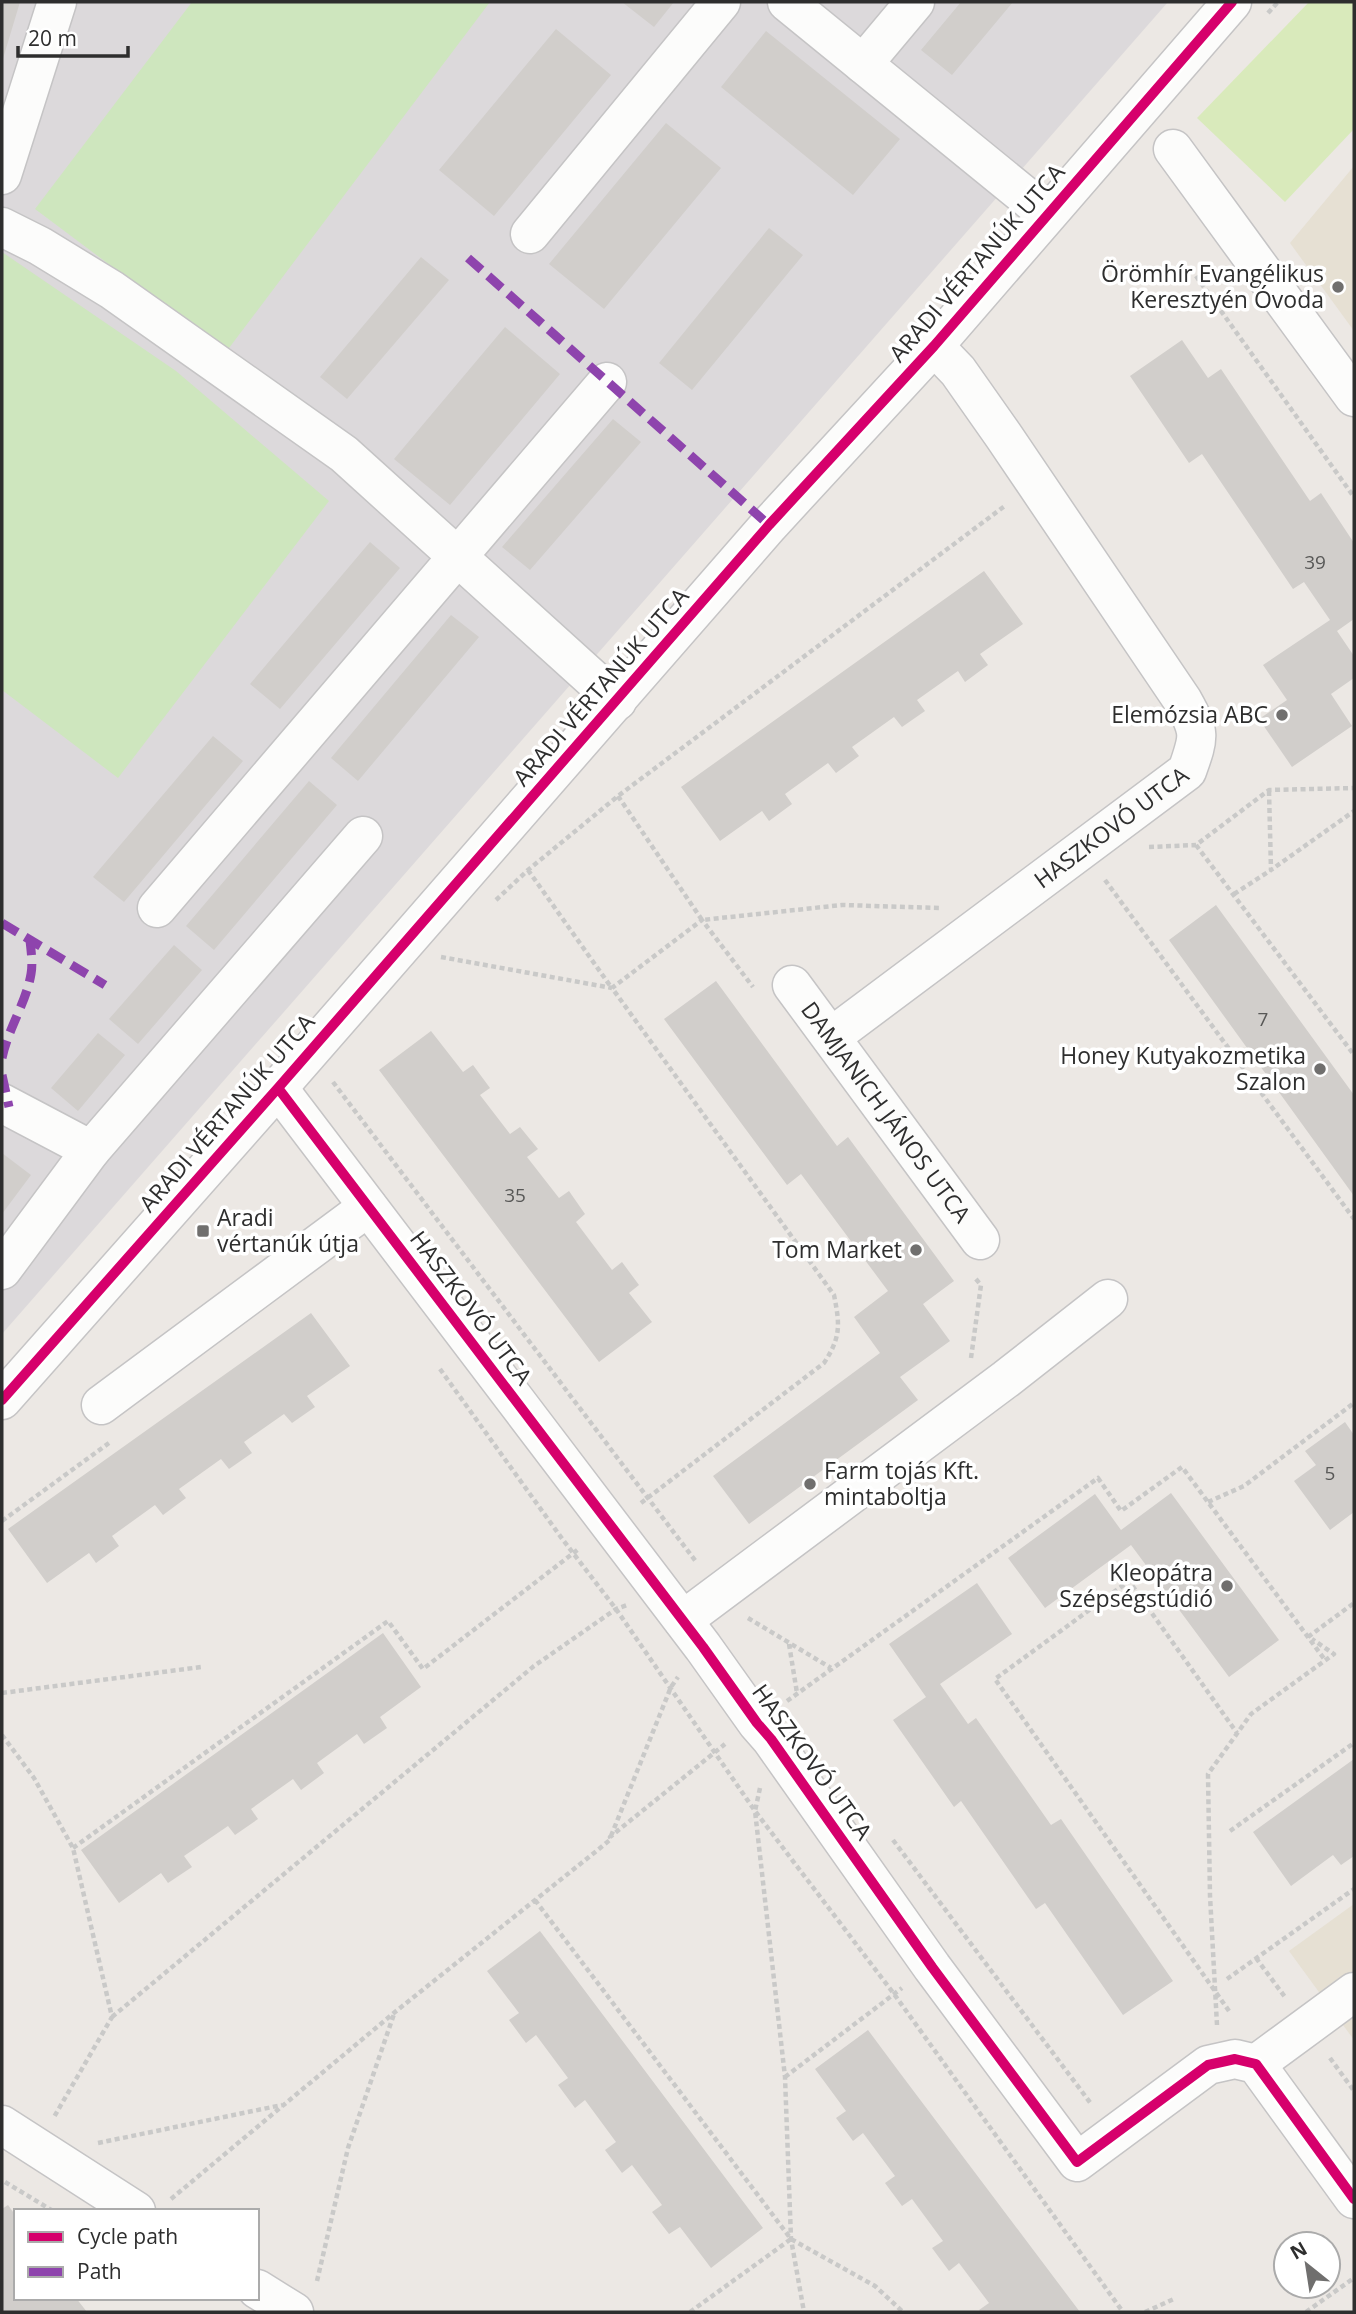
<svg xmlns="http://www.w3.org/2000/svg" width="1356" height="2314" viewBox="0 0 1356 2314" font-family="'Open Sans',sans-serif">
<rect width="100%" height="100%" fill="#ece8e4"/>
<path fill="#dcd9db" d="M2,2H1168L2,1334Z"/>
<path fill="#e6e0d3" d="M1354,166V331L1290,243Z
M1354,1904V2040L1289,1951Z"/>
<path fill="#cee6be" d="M192,2H490L226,352L35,209Z
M2,252L176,371L329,501L118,778L2,690Z"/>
<path fill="#d9eabb" d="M1309,2H1354V129L1285,202L1197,118Z"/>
<path fill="#d1cecb" d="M2,2H20L2,62Z
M622,2H674L654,27Z
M961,2H1013L952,75L921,50Z
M556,29L611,75L494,216L439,170Z
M766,31L900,139L853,195L721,87Z
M666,123L721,168L604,309L549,264Z
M769,228L803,255L692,390L659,363Z
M421,257L449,280L347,399L320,377Z
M505,327L560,374L450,505L394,459Z
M1182,340L1208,378L1221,369L1310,501L1321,493L1354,543V619L1337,631L1354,656V678L1331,694L1352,726L1292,767L1259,719L1287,700L1263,665L1330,620L1304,582L1293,589L1202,454L1189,463L1130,376Z
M613,419L641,442L530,570L502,547Z
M370,542L400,568L280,709L250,684Z
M984,571L1023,624L980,654L988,665L965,682L958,671L917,700L925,711L902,727L894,717L852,747L859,756L836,773L828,763L785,794L792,804L769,821L762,811L720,841L681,787Z
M451,615L479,637L358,781L331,758Z
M213,736L243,761L124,902L93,877Z
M309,781L337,805L214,950L186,926Z
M1216,905L1354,1095V1196L1169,940Z
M174,945L202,970L138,1044L109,1019Z
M716,981L837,1146L848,1137L954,1281L923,1304L950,1341L900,1377L918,1400L749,1524L713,1476L880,1353L854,1317L888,1291L801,1174L787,1185L664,1019Z
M431,1031L463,1072L473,1065L490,1088L480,1095L510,1134L520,1127L538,1149L527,1157L559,1198L569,1191L585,1214L576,1222L612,1270L622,1262L639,1285L629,1293L652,1322L599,1362L379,1070Z
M98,1033L125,1055L78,1111L51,1088Z
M2,1153L31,1175L2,1214Z
M311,1313L350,1366L307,1396L315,1407L292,1423L284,1414L244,1442L252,1453L229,1469L221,1459L179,1489L186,1498L163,1515L155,1505L112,1536L119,1546L96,1563L89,1553L47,1583L8,1529Z
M1345,1422L1354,1435V1512L1330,1530L1294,1481L1316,1465L1305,1451Z
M1171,1493L1279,1640L1229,1677L1131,1545L1045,1608L1008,1558L1095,1494L1121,1530Z
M977,1583L1012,1634L940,1684L968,1724L976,1718L1051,1825L1061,1819L1173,1981L1123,2015L1045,1903L1036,1909L961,1801L954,1807L893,1720L926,1697L889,1644Z
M383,1633L421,1687L380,1717L387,1728L364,1744L357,1734L317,1763L324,1773L301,1790L293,1779L251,1809L258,1819L235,1835L228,1826L184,1856L192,1867L168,1883L161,1873L119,1903L81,1850Z
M1354,1759V1856L1341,1865L1333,1855L1291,1886L1253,1832Z
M540,1931L763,2228L711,2268L680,2227L669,2234L652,2212L662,2205L632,2165L622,2173L605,2150L616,2142L585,2100L575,2108L558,2085L568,2078L536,2035L526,2043L509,2020L519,2013L487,1971Z
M868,2030L900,2073L1080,2312H981L979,2310L989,2303L959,2263L949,2271L932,2248L943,2241L912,2199L902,2206L885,2183L895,2176L863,2133L853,2141L836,2118L846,2111L815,2069Z
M8,2205L16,2216V2298H76L87,2312H2V2209Z"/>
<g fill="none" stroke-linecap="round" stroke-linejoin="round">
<defs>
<g id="minor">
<path d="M787,2L1047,214"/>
<path d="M863,64L915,2"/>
<path d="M1173,149L1354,397"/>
<path d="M2,175L57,2"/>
<path d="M2,227L40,246L112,290L344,454L617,701"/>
<path d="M530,234L721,2"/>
<path d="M157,908L607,382"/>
<path id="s1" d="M792,985L980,1240"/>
<path id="s2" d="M831,1037L1187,771C1199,737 1201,733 1183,701L1003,435L958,371L934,346"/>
<path d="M278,1088L703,1647L757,1723L771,1739L932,1967L1077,2162L1208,2065L1235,2059L1256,2064L1354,2199"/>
<path d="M2,1103L91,1150L363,836"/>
<path d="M2,1270L91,1150"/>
<path d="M2,1400L278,1088L769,525L934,346L1232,2"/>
<path d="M101,1405L368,1207"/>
<path d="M683,1620L1006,1379L1108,1299"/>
<path d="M1256,2064L1354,1992"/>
<path d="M2,2125L136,2211"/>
<path d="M257,2289L294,2312"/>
</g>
</defs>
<use href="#minor" stroke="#c5c4c5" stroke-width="41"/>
<path stroke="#c9c9c8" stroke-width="4.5" stroke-dasharray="5 3.5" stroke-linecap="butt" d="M1268,13L1278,2
M1196,276L1354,497
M1269,791L1271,870L1354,811
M618,796L702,920L842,905L941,908
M1196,845L1354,1055
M1149,847L1196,845L1269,790L1354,788
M528,870L611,987
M1105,880L1354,1219
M1234,894L1271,870
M496,900L528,870L618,796L1006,505
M441,957L612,988
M333,1082L697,1563
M971,1358L981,1285L975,1278
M440,1369L563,1540L616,1609L755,1811L894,1994L1123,2312
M1208,1502L1244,1486L1354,1403
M641,1503L824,1363C841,1337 840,1325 834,1295L612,988L702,920L753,987
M2,1521L109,1443
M748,1618L831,1668
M1308,1637L1354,1603
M789,1644L797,1693
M2,1693L201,1667
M787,1701L1098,1478L1121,1511L1182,1467L1325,1660
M2,1735L34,1778L73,1848L112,2017L54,2117
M760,1788L755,1811L785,2077L791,2239L804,2312
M1230,1831L1354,1743
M611,1836L671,1687L678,1677
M893,1840L1092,2105
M73,1848L388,1621L423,1669L580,1548
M535,1900L791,2239L875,2286L903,2312
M1256,1958L1285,1997
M1227,1979L1354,1889
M1229,2011L995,1679L1129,1581L1237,1733
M112,2017L534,1666L616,1609L627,1605
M1217,2025L1210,1896L1208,1774L1251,1714L1334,1654L1312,1639
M1330,2058L1354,2091
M785,2077L902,1988
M98,2143L282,2105
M5,2182L53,2211
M171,2199L395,2012L594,1853L611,1839L610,1837L725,1744
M317,2281L348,2148L394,2014
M690,2312L791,2239
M1145,2312L1176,2298
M1306,2312L1354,2278"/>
<use href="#minor" stroke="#fcfcfb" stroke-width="38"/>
<path stroke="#8e44ad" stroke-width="9" stroke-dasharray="18 9" stroke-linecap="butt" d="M468,258L769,525
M2,923L105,985
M2,1058C8,1029 26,1003 31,974C33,963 31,951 30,940
M2,1075L9,1107"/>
<defs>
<path id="cycleway" d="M278,1088L703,1647L757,1723L771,1739L932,1967L1077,2162L1208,2065L1235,2059L1256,2064L1354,2199
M2,1400L278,1088L769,525L934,346L1232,2"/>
</defs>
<use href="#cycleway" stroke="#fff" stroke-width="15"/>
<use href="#cycleway" stroke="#d6006c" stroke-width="10"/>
</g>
<g fill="#706f6e" stroke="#fff" stroke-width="2.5">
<circle cx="1338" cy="287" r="7"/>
<circle cx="1282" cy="715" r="7"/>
<circle cx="1320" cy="1069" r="7"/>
<rect x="196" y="1224" width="14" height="14" rx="3.5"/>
<circle cx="916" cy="1250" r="7"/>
<circle cx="810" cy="1484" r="7"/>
<circle cx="1227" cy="1586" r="7"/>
</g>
<g text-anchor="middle" stroke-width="7" stroke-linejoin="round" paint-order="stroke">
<g font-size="19" fill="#585857">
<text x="1315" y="569">39</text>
<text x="1263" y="1026">7</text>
<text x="515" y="1202">35</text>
<text x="1330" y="1480">5</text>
</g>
<g font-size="23" fill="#2e2e2e" stroke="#fff">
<text transform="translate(977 263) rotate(-49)" y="8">ARADI VÉRTANÚK UTCA</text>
<text transform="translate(601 687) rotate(-49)" y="8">ARADI VÉRTANÚK UTCA</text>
<text dy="8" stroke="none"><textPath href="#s2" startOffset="350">HASZKOVÓ UTCA</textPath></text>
<text dy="8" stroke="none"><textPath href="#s1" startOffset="158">DAMJANICH JÁNOS UTCA</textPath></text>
<text transform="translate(227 1113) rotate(-49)" y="8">ARADI VÉRTANÚK UTCA</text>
<text transform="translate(471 1308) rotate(53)" y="8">HASZKOVÓ UTCA</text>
<text transform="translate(812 1762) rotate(54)" y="8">HASZKOVÓ UTCA</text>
</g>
<g font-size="23" fill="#2e2e2e" stroke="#fff" text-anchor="end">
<text x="1324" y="282">Örömhír Evangélikus<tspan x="1324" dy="26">Keresztyén Óvoda</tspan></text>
<text x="1268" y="723">Elemózsia ABC</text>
<text x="1306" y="1064">Honey Kutyakozmetika<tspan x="1306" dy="26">Szalon</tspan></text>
<text x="217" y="1226" text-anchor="start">Aradi<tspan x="217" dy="26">vértanúk útja</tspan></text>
<text x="902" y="1258">Tom Market</text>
<text x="824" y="1479" text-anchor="start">Farm tojás Kft.<tspan x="824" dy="26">mintaboltja</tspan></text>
<text x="1213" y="1581">Kleopátra<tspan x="1213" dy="26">Szépségstúdió</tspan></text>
</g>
</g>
<rect width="1356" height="2314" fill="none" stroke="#2e2e2e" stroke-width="7"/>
<rect x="14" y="2209" width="245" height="91" fill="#ffffff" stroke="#ababab" stroke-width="2"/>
<rect x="28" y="2232" width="35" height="10" fill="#d6006c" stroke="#ababab" stroke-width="2"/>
<text x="77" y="2244" font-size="21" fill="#2e2e2e">Cycle path</text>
<rect x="28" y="2267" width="35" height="10" fill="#8e44ad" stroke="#ababab" stroke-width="2"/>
<text x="77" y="2279" font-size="21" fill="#2e2e2e">Path</text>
<g transform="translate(1307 2265) rotate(330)"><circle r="33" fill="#ffffff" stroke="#ababab" stroke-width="2"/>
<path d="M0-5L12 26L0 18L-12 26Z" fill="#706f6e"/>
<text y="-10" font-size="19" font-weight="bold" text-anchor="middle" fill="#2e2e2e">N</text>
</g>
<path d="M18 46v10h110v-10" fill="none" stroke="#2e2e2e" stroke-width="3.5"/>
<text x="28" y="46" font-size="21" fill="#2e2e2e" stroke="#ffffff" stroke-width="5" paint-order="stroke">20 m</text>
</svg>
